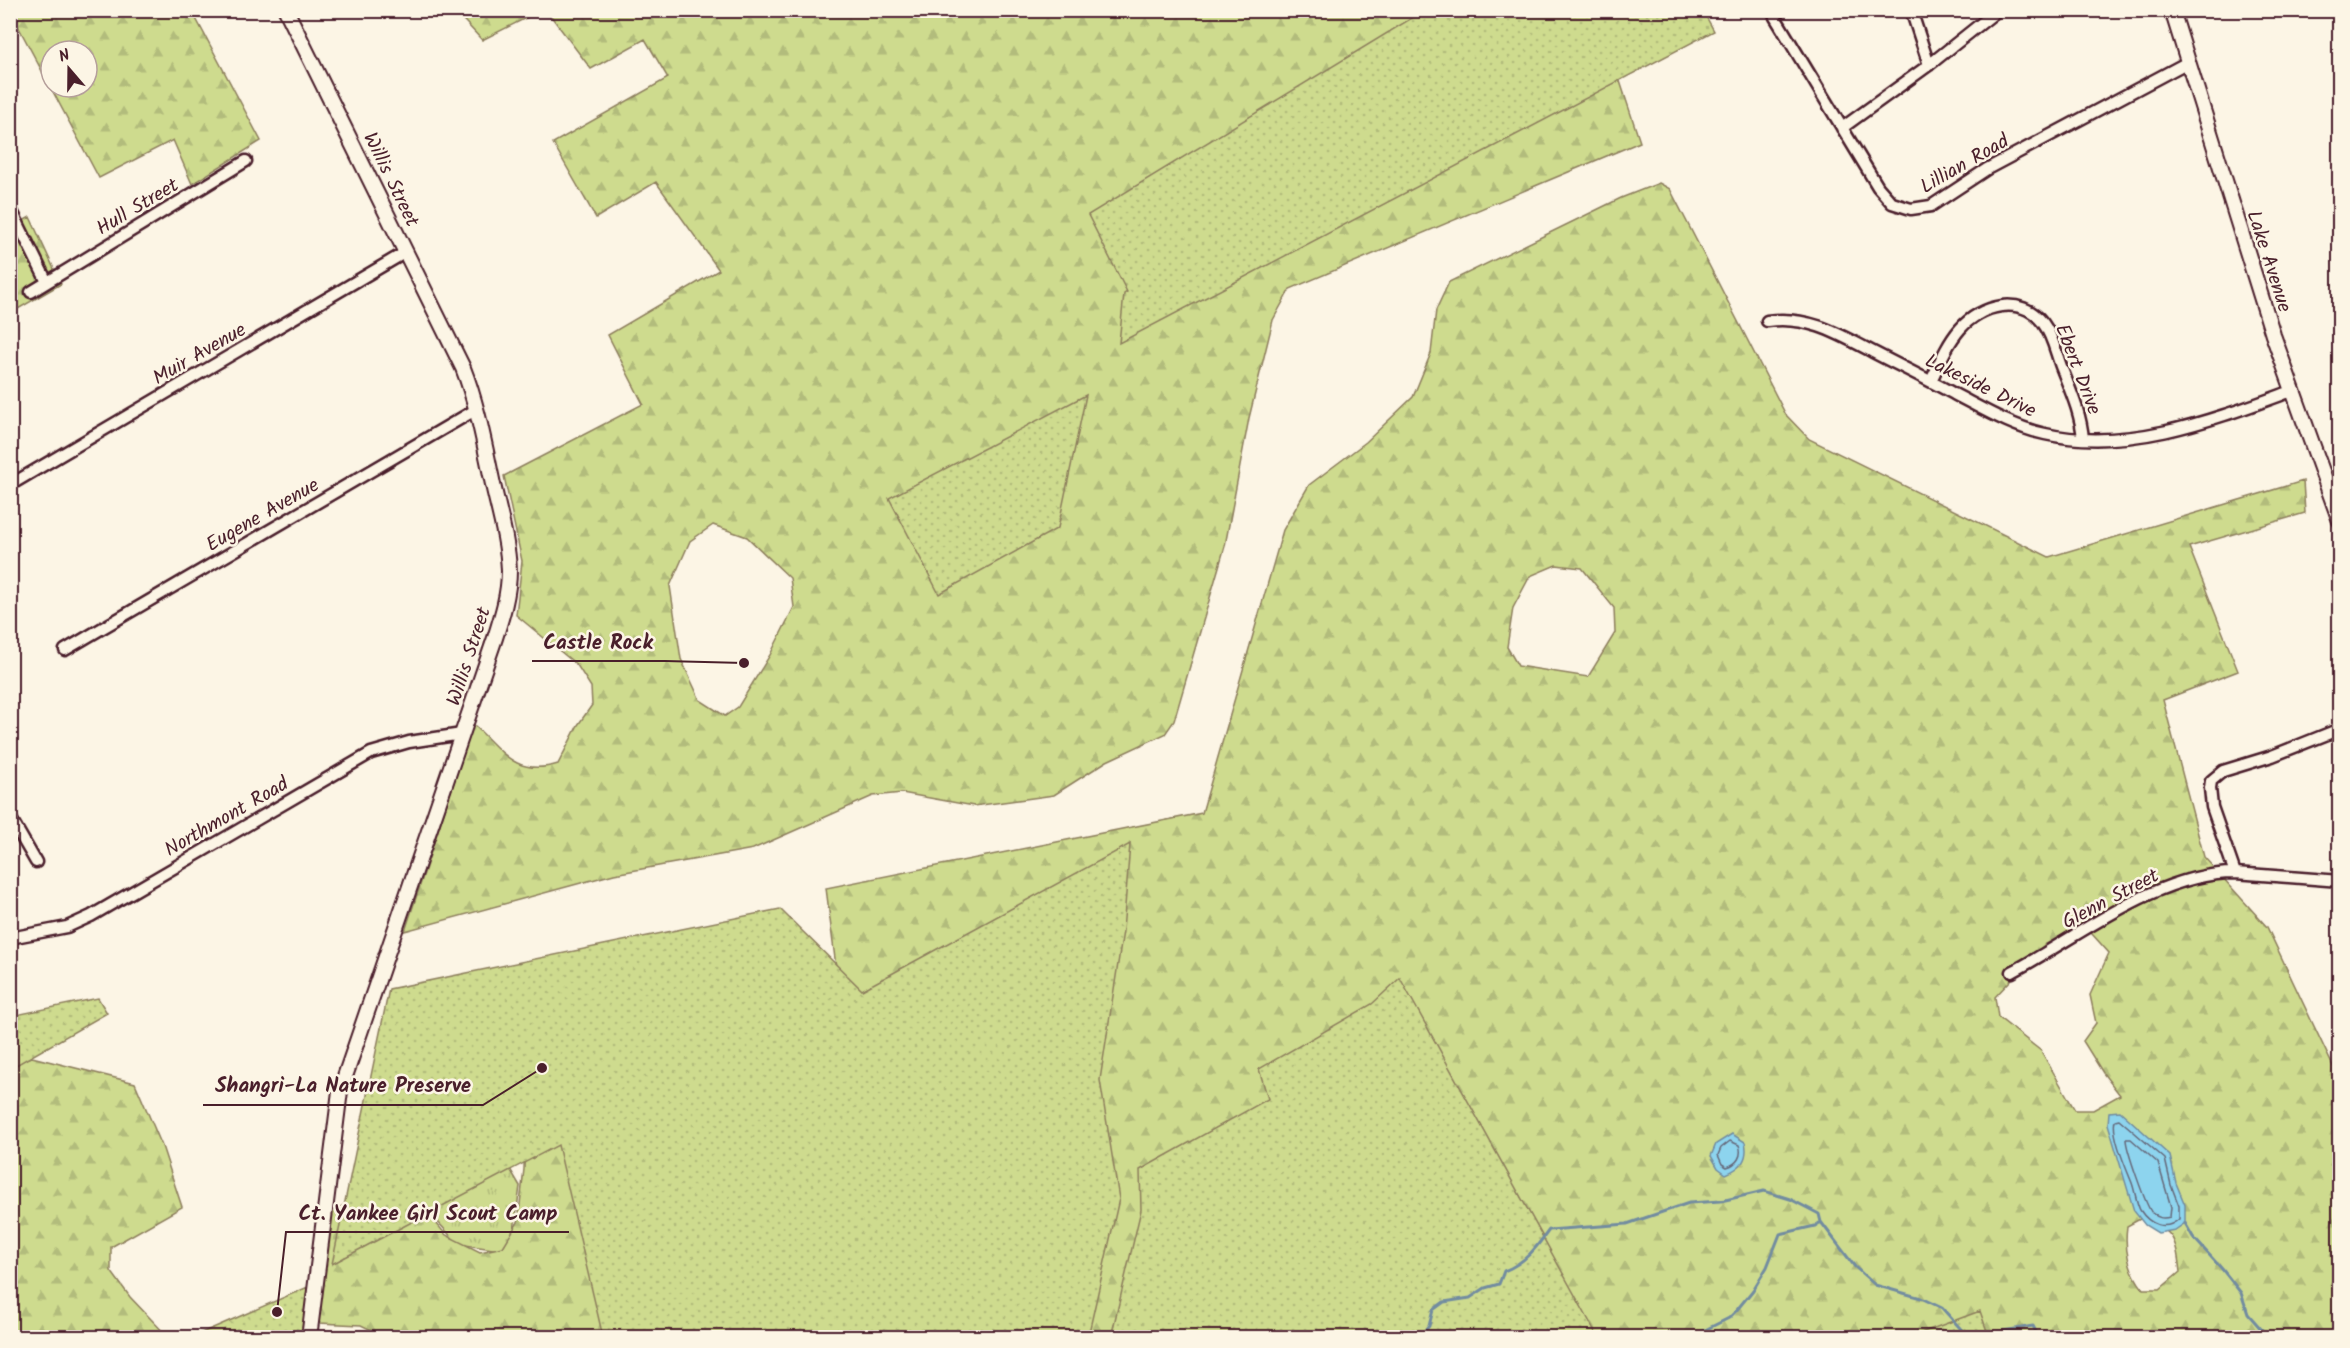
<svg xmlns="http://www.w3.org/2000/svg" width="2350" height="1348" viewBox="0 0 2350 1348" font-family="Kalam,sans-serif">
<defs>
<pattern id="grass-tufts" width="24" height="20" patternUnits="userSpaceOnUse" patternTransform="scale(1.5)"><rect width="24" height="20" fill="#cedb8e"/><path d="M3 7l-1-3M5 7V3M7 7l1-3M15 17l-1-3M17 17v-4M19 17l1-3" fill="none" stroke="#b2bc7b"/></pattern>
<pattern id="forest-firs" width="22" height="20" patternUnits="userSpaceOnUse" patternTransform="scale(1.5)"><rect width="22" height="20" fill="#cedb8e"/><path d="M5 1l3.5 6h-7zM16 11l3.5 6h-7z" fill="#b2bc7b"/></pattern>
<pattern id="park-dots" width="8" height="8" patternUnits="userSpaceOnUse" patternTransform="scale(1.5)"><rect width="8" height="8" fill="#cedb8e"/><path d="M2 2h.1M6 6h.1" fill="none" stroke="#b2bc7b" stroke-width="1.8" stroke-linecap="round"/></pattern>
</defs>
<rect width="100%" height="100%" fill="#fcf5e5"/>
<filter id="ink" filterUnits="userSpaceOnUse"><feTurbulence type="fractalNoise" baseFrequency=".0167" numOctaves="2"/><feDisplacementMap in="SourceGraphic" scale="12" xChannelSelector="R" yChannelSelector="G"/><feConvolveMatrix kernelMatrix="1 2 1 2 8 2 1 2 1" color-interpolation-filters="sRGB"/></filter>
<g filter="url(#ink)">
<path fill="url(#grass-tufts)" stroke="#8c7d5c" stroke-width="1.5" d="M510,1169L520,1186L513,1238L500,1250L458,1244L427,1210Z"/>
<path fill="url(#forest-firs)" stroke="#8c7d5c" stroke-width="1.5" fill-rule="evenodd" d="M10,11H192L261,141L192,184L173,140L99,178ZM51,51H87V87H51Z
M455,11H540L482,40Z
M547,11H1597L1640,142L1290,289L1273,320L1249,418L1225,546L1174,721L1165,734L1107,761L1054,795L974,806L902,793L873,796L753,849L614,874L405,931L473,724C502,751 515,777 558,764L578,725L592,705L591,687L577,665L516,615L522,561L504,476L643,404L608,335L719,270L656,182L596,218L553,143L668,78L645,39L591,69ZM713,525L747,537L790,578L794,607L770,655L738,707L725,716L700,700L681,659L670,586L690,541Z
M1659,183L1670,189L1786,415L1809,439L2049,557L2303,481L2305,513L2189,547L2238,671L2163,700L2204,857L2267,927L2339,1079V1337L388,1338L361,1325L319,1323L326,1213L401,1181L446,1235L480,1252L503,1247L518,1222L524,1169L525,1130L840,998L826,888L1202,813L1283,530L1309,485L1366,442L1413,397L1431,353L1436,310L1449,282L1621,198ZM1556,565L1582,568L1614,608L1615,633L1588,677L1518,666L1507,647L1513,608L1530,576ZM2083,924L2109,953L2090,995L2096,1023L2083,1041L2103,1073L2120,1095L2093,1110H2075L2041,1051L1998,1017L1995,997L2044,945ZM2140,1219C2174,1229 2176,1238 2180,1272L2160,1289H2143C2129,1271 2124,1249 2127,1226Z
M30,217L61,284L11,313L10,228Z
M32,1057L135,1083L162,1146L182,1207L111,1247V1271L130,1297L168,1337H11L10,1062Z"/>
<path fill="url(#park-dots)" stroke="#8c7d5c" stroke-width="1.5" d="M1425,10L1703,11L1714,31L1119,343L1124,294L1127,292L1088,215Z
M1086,395L1058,528L939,594L889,498Z
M1130,844L1123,931L1100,1080L1119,1199L1088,1337H603L558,1145L332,1264L389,989L780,909L862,990Z
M1400,978L1598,1337H1111L1141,1210L1140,1170L1268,1099L1259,1069L1372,1004Z
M98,998L107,1013L11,1068V1016Z
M308,1287L302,1337H192Z
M1980,1311L1989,1337H1910Z"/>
<path fill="#8dd4ee" stroke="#728ca0" stroke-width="1.5" d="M2120,1111L2170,1156L2176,1183L2185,1205V1223L2175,1230L2158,1233L2145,1225L2134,1211L2108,1124L2109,1112Z
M1732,1134L1745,1142C1749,1159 1741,1168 1726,1174L1718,1168L1711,1156L1716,1144Z"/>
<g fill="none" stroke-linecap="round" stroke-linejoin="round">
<path stroke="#656779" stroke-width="1.5" d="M2119,1119L2165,1159L2171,1185L2179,1206V1219C2165,1232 2149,1224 2140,1210C2136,1202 2135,1191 2132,1183C2126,1168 2111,1134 2115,1120Z
M2126,1139H2131L2158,1163L2171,1207L2170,1217C2162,1219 2158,1218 2152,1213C2146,1206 2126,1149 2126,1139Z
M1730,1141L1739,1145C1743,1156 1737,1164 1727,1167L1722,1164L1718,1155L1721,1148Z"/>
<path stroke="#728ca0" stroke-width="3" d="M2185,1223L2193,1237L2222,1269L2241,1293L2248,1314L2269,1338
M1419,1338L1429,1326L1433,1310L1444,1302L1470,1298L1485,1288L1499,1284L1504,1271C1525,1263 1536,1248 1549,1230L1627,1224L1689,1203L1721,1201L1764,1191L1790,1199L1819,1214L1821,1222
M1689,1338L1729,1318L1736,1311L1753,1290L1767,1267L1780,1234L1815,1226L1821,1222L1855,1267L1875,1285L1921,1298L1942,1308L1968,1337L2033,1326L2039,1338"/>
<defs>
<path id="minor" d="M1773,10L1775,17L1878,187L1892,203L1911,209L1931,206L1987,169L2188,62
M1911,10L1929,65
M1842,128L1929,65L1998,10
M10,207L47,282
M31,292L246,161
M1767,321C1807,315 1839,334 1873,352C1900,366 1927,379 1954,394C1983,409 2013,427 2045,434C2129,453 2215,419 2292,391
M1931,381C1939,364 1947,344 1960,329C1981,305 2021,294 2043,323C2053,336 2056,354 2062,369C2071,392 2081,414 2083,439
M10,485L406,252
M65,650L477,409
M10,817L36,862
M2235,873L2212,807L2210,788L2211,781L2223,771L2272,756L2340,729
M10,938L67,927L91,916L371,753L409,742L462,734
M2012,972C2080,936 2156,873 2235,873L2340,881"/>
<path id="major" d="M286,10L463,368C478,406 485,448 494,489C500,515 508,543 509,571C509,594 502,616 495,638L340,1091L309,1338
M2172,10L2273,335L2340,521"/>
</defs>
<use href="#minor" stroke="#4a1f2b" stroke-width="15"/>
<use href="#major" stroke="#4a1f2b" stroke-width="18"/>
<use href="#minor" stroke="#fcf5e5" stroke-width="10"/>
<use href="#major" stroke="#fcf5e5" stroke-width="14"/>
</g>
</g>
<g text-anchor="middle" stroke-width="5" stroke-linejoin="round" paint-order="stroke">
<g font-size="20" fill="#4a1f2b" stroke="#fcf5e5">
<text transform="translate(1964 163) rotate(-30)" y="7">Lillian Road</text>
<text transform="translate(392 179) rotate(64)" y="7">Willis Street</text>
<text transform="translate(137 206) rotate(-31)" y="7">Hull Street</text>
<text transform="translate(2270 261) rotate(72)" y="7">Lake Avenue</text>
<text transform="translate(199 353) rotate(-30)" y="7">Muir Avenue</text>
<text transform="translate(2079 369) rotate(69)" y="7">Ebert Drive</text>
<text transform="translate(1981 385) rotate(26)" y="7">Lakeside Drive</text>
<text transform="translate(262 514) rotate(-30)" y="7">Eugene Avenue</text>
<text transform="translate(468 656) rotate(-72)" y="7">Willis Street</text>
<text transform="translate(226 816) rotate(-30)" y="7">Northmont Road</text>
<text transform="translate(2110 898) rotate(-28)" y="7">Glenn Street</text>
</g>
</g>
<path fill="none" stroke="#4a1f2b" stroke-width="2" d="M744 663L665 661H532M542 1068L483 1105H203M277 1312L286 1232H569"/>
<g fill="#4a1f2b" stroke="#fcf5e5" stroke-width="2">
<circle cx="744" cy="663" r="6"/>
<circle cx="542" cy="1068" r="6"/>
<circle cx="277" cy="1312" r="6"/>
</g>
<g font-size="21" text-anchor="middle" font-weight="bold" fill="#4a1f2b" stroke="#fcf5e5" stroke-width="5" stroke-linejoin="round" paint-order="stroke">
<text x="598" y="649">Castle Rock</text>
<text x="343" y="1092">Shangri-La Nature Preserve</text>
<text x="428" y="1220">Ct. Yankee Girl Scout Camp</text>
</g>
<rect width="2350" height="1348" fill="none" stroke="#fcf5e5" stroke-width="36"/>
<rect x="18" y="18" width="2314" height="1312" fill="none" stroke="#4a1f2b" stroke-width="2" filter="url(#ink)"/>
<g transform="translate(69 69) rotate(340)"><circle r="28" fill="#fcf5e5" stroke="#b59f9b" stroke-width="1.5"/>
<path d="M0-4.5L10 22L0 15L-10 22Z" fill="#4a1f2b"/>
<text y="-9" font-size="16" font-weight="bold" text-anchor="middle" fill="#4a1f2b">N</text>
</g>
</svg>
